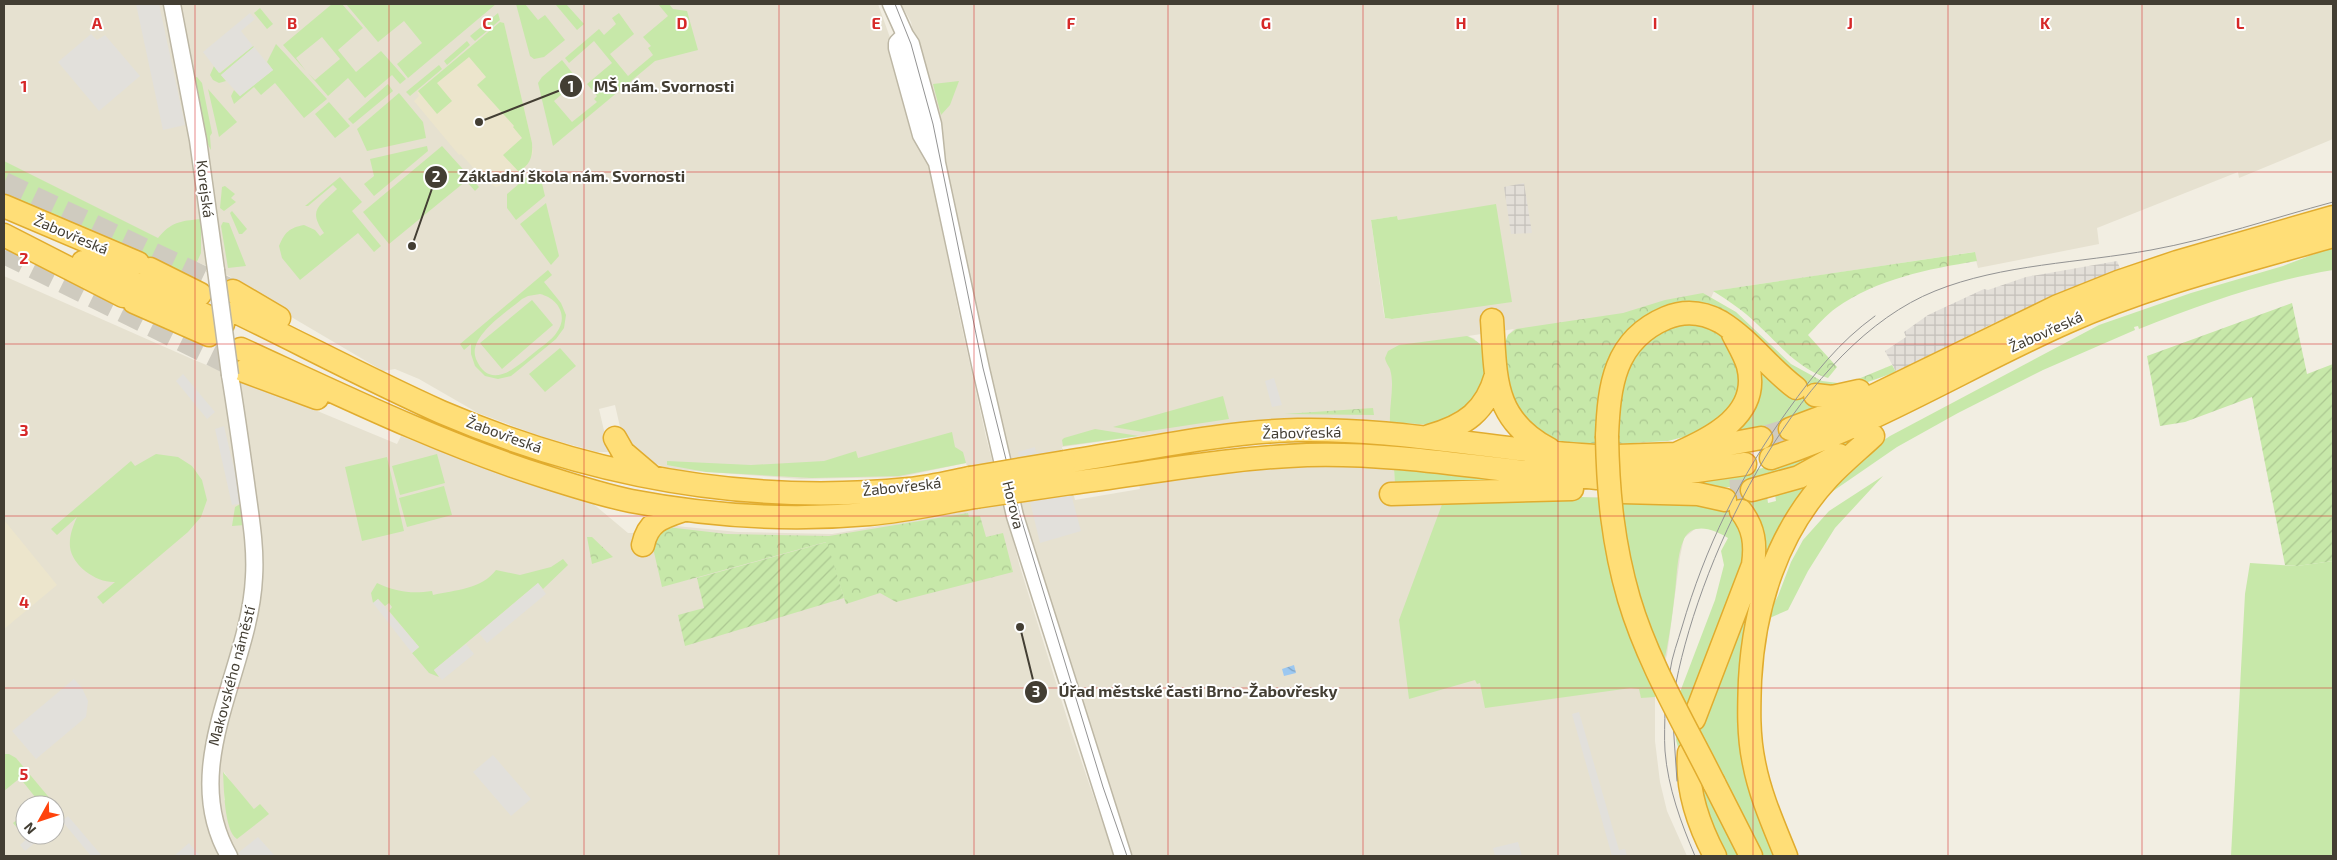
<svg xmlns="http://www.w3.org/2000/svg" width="2337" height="860" viewBox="0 0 2337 860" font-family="'Exo 2',sans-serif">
<defs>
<pattern id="industrial-grid" width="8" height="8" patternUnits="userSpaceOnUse" patternTransform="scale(1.25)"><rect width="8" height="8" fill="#e3dfd8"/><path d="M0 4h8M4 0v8" fill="none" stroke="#c4c0ba"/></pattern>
<pattern id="forest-crowns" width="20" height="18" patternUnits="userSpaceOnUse" patternTransform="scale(1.25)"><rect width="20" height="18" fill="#c7e8a9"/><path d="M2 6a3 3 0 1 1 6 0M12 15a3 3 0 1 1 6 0" fill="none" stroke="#acc892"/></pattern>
<pattern id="garden-furrows" width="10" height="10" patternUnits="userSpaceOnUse" patternTransform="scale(1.25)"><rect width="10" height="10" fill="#c7e8a9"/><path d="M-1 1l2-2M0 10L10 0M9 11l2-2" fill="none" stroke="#acc892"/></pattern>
<pattern id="water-waves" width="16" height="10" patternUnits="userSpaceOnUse" patternTransform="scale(1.25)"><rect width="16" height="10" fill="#9cc8f1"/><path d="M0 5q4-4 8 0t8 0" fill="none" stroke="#81a4c4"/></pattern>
</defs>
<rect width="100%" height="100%" fill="#f2eee2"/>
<path fill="#e6e1d0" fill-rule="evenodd" d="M4,4H878L893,46L931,176L960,319L986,437L1020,567L1071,731L1114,856H239L234,848L238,856H4V276L192,359L397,444L401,436L461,459L591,502L628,533H646L664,526H676L738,532L832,534L978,509L966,463L900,477L801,479L670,469L648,461L631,444L620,427L615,405L599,409L609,452H597L540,436L478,413L419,379L395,369L383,371L232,282L231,277L216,270L197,262L189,279L4,195ZM224,772L236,789L254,809L224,800ZM25,805H55V835H25Z
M901,4H2333V139L2239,178L2238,172L2097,228L2099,244L1978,268L1974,252L1714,291L1708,305L1662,308L1644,317L1627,333L1508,335L1514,329L1468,336L1475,339L1420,425L1362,420L1302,418L1231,423L1062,447L1075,500L1140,489L1139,485L1254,466L1304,464L1374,467L1394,469L1397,504L1598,497L1695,502L1708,527L1695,529L1684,538L1680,557L1667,655L1655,697V741L1660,782L1667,811L1687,856H1130L1025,523L911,22ZM1397,216L1398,220L1435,313L1392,319L1385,318L1384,315L1371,220Z"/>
<path fill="url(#industrial-grid)" d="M1524,183L1532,233L1511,234L1504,187Z
M2117,261L2122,273L2058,296L1992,324L1896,372L1885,351L1906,337L1904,332L1928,315L1984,289L1988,290L2026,277Z"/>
<path fill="#ece5cc" d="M500,22L504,23L532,143L533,153L526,167L504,184L496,187L484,180L461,154L459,155L414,101L419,96L417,92Z
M4,520L57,585L4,629Z"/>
<path fill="#c7e8a9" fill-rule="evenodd" d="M332,4H342L363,28L338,50L356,72L381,51L406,79L400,84L392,75L365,98L348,78L328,96L308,73L315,80L340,59L322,37L296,58L306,71L283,45Z
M346,4H496L408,78L397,64L422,43L404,21L378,42Z
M516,4H525L538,20L545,15L565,40L544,57L534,59L530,56Z
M558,4H566L584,24L577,30L556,5Z
M658,4H669L673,9L687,11L698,50L655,61L553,146L538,83L542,77L562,60L578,80L554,101L572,122L597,102L594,99L597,96L587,84L612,63L594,41L569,63L565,58L599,29L604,35L616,24L612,18L619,13L634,34L610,54L628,76L653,55L648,48L651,46L643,37L668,16Z
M260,8L273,24L267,29L254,13Z
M498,13L500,20L475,41L470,36Z
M500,22L504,23L532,143C533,157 530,164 519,172L503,155L522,138L513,127L514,126L477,85L486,77L469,57L437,83L452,101L437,114L418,91Z
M467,41L470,45L447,65L444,61Z
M276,44L327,99L304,118L275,83L261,95L254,87L234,104L231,96L234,90L240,96L273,70L267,62Z
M253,46L254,47L221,75L226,81L219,83L213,80L210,75L214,66L220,73Z
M439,65L442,69L410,96L406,92Z
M197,77L202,83L212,133L210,136L211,150L206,141L194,78Z
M959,81L950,105L941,115L933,84Z
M388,84L393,91L353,124L348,119Z
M208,89L237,122L219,137Z
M399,93L423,122L426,138L367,151L357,129Z
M329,102L350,126L335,138L315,114Z
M427,146L428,151L374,196L364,184L374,176L370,159Z
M442,146L479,187L475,191L466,181L389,244L363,212Z
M4,161L158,238C171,222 180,221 201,219V253L189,279L4,195Z
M535,173L540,175L545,196L516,220L507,208V194L528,176Z
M340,177L362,202L352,211L381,246L374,252L358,233L300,280L282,258L279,246C285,232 289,228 304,225L315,230L320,236L324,233C307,209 320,206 337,189L333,185L308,206H305Z
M225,186L235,194L231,198L236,202L224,211L220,208L222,187Z
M546,203L559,256L551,265L520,224Z
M1496,204L1512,302L1392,319L1385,318L1371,220L1397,216L1398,220Z
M232,211L247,229L242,234H239L230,213Z
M223,222L229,223L246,266L228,268L221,226Z
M2333,247V270C2266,281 2202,304 2139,329L2138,326L2134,327L2135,330L2043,370L1958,413L1897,447L1823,498L1869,450L1890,436L2099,325L2191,293L2283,266Z
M548,270L552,275L544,282L561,303L566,315L564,328L556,339L516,372L511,376L498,379L485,376L475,366L471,354V344L464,350L460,344ZM540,294C557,298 569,315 557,332C552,340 542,346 535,352C519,365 490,393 476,359C467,337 507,312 522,299L528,296Z
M532,300L553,325L502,369L480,343Z
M1467,336C1502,350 1483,380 1475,406L1432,425L1390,422C1389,405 1395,386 1390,369C1388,365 1386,363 1385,358L1388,351L1399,345Z
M560,348L576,366L545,392L529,374Z
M1756,366L1797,396L1824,404L1799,417L1730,435Z
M1223,396L1229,419L1143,432L1113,427Z
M1095,429L1139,436L1063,446L1062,440L1064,438Z
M952,432L955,447L963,452L966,463L899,476L812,478L706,472L667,465V461L751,465L824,461L856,451L858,458Z
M1866,433L1834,453L1757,485L1714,488L1684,482L1738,474L1783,463Z
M156,454L178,457L192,466L202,480L207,500L201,517L188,532L103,604L97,597L115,582C97,583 72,566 70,547C69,536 73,526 77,517L57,535L51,529L131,461L135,466Z
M437,454L445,483L400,495L392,466Z
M387,457L404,531L362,541L345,467Z
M1394,469L1407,471L1408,469L1536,484H1395Z
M1883,476L1835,528L1808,571L1788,610L1765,620L1778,596L1791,562L1803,540L1829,511Z
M1816,479L1744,660L1780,856H1723L1701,806L1696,739L1700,722L1763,562C1767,527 1758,527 1743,499L1767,496L1768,503L1776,501L1775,494Z
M444,486L452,515L407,527L399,498Z
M1536,495L1695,502L1733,512L1751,538L1683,765L1676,740L1680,692L1715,600L1724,565L1721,551L1728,538C1715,530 1693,521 1684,539C1676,556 1677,581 1674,600C1670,635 1665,663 1655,697L1641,698L1639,689L1631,688L1485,708L1480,683L1477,684L1475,680L1409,699L1399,620L1444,499Z
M242,503L245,525L232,526L235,507Z
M563,559L568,565L543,589L538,583L434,670L439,677L429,673L412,653L419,647L389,611L392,607L389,603L385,606L378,599L373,603L371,593L377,583C396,592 412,594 432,591L433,595C455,590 482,589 496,570L520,575L551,567Z
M2333,561V856H2231L2245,594L2250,563L2297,566Z
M4,754H9L16,758L52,801L50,805H35L39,802L20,778L4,791Z
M223,772L254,809L260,804L269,814L237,839C224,831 224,787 223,772Z
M25,813V826L19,830L13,823Z"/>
<path fill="url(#forest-crowns)" d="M1975,252L1977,261C1928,269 1877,279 1836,308C1826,315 1817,326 1808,335L1837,367L1828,378C1798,369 1779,344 1757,324C1744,311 1729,301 1713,291Z
M1703,293L1736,312L1791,364L1822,381L1846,384L1892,365L1896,372L1851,388H1813L1795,379L1752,332L1734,318L1662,308L1644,317L1627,333L1596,444L1552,441L1514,414L1503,347L1508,335L1516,329L1623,313L1665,300Z
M1681,324L1706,327L1723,337L1734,349L1742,383L1728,415L1695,434L1668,441L1616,444C1618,389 1622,343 1681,324Z
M1373,408L1374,415L1284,414Z
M968,513L969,517L980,516L986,537L1003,533L1013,572L896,602L880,593L846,604L826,542L662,587L653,548L654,537L667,527L727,534L829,536Z
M587,537H592L613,557L592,564Z"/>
<path fill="url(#garden-furrows)" d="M2292,303L2307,374L2333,364V561L2297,566L2285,565L2252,397L2185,422L2160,426L2147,356Z
M827,542L844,598L685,646L678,615L704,608L697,578Z"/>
<path fill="#e2e0db" d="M136,4H159L185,125L163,130Z
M250,13L255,19L241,31L253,46L219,73L203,52Z
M91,34L97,40L105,35L140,76L99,111L58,62Z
M254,47L273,70L240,96L221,75Z
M183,374L215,412L207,419L176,381Z
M1274,378L1282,405L1272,407L1265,381Z
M224,426L242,503L238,504L232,505L215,429Z
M1035,447L1036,453L1050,451L1052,459L1061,457L1081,531L1040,543L1018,452Z
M538,583L546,594L487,643L479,633Z
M378,599L419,647L412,653L373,603Z
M466,644L474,654L442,680L434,670Z
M74,679L82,688L88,701L86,717L36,759L12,731Z
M1579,712L1619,850L1625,849L1627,856H1612L1572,714Z
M493,755L531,799L511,816L473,772Z
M68,816L102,856H91L62,821Z
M31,835H44L25,851L20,845Z
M258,837L275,856H240L238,853Z
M1518,842L1522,856H1495L1493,848Z
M189,843L200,856H174Z"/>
<path fill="url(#water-waves)" d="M1294,665L1296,673L1284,676L1282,669Z"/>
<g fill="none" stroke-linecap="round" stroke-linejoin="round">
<path stroke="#cfcbbf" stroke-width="22" stroke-dasharray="22 11" stroke-linecap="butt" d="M4,183L233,291
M4,253L244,371
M1761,438L1790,429
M1730,491L1752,490"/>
<defs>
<path id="tertiary" d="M172,4L198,140L216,270
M891,4L905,35L911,44L933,124L937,163L981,369L1015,516L1123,856
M905,35L897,43V48L921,135L936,161
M229,856C177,766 250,670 254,577C256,546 250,514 246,483C241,447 236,411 230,375"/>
<path id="trunk" d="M4,206L138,263
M4,235L123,296
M83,262L131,280
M150,269L200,294
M142,285L223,324
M233,291L279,318
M134,302L209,335
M236,312C304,345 372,381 441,412C590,476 748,505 909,489C930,487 950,482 970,478
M1492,320C1496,377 1492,419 1549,449
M241,349C341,395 441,444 546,477C574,486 602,495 631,501C709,516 790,521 869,514C905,511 940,503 975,497
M244,371L317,398
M1815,395L1832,397L1859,391
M1790,429L1859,403L2058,306L2118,282L2177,262L2333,217
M1429,436C1465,426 1486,411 1496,375
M1607,436C1609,386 1614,340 1666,318C1685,310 1703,312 1721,322C1750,340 1769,368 1796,388
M615,438L623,452L650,475
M1676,454C1711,438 1761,415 1748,366C1745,355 1738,344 1733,334
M1616,456L1676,454L1761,438
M1771,458C1876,424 1966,367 2067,322C2152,284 2244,262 2333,236
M1065,462C1142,450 1220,432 1298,430C1398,428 1497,451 1596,456
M1617,478L1662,476L1745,464
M1071,483C1149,473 1228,458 1307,455C1374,453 1441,462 1507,470C1537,474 1567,475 1597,478
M1752,490L1799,477L1839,455
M1622,492L1698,494L1725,500
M1391,494L1572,489
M643,545C648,521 663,517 684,510
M1694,719L1753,565C1756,544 1754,528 1741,511
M1689,753C1686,790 1698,824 1715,856
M1714,783L1751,856
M1786,856C1774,826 1760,795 1754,763C1748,735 1749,707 1750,680C1754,606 1777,533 1828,478C1842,463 1858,450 1873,436"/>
</defs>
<use href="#tertiary" stroke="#bdb7a5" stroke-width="19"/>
<use href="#trunk" stroke="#e1ac2e" stroke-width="25"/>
<use href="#tertiary" stroke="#fff" stroke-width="16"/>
<use href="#trunk" stroke="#ffde77" stroke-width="22"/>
<path stroke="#939393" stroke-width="1" d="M895,4L911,44L933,124L983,368L1020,515L1103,787L1127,856
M1670,671C1672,656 1678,641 1682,627C1705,548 1740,476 1788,410C1814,374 1839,342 1875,316
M1676,683C1702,550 1802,344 1935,291C2002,264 2080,263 2151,250C2212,239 2273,218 2333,202
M1665,708C1665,722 1664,737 1665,751C1668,788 1681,823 1695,856
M1673,722L1677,781"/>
<defs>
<path id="tertiary-bridge" d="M216,270L230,375"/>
<path id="trunk-bridge" d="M1607,436C1608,493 1613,544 1629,599C1648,663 1684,723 1714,783
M970,478L1065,462
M975,497L1071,483"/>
</defs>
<use href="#tertiary-bridge" stroke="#bdb7a5" stroke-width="19" stroke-linecap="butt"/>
<use href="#trunk-bridge" stroke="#e1ac2e" stroke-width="25" stroke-linecap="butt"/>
<use href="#tertiary-bridge" stroke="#fff" stroke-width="16"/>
<use href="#trunk-bridge" stroke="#ffde77" stroke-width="22"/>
</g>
<path fill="none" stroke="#d62828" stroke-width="1" stroke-opacity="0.55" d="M195,4V856M389,4V856M584,4V856M779,4V856M974,4V856M1168,4V856M1363,4V856M1558,4V856M1753,4V856M1948,4V856M2142,4V856M4,172H2333M4,344H2333M4,516H2333M4,688H2333"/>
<g text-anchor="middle" stroke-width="4" stroke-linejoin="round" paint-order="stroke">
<g font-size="15" fill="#433e33" stroke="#fff">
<text transform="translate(205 189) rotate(83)" y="5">Korejská</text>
<text transform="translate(71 235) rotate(23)" y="5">Žabovřeská</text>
<text transform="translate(2046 332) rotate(-24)" y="5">Žabovřeská</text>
<text transform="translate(1302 433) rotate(-1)" y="5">Žabovřeská</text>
<text transform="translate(504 435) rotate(20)" y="5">Žabovřeská</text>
<text transform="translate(902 487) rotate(-6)" y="5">Žabovřeská</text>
<text transform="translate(1013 505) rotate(76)" y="5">Horova</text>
<text transform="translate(232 676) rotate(-75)" y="5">Makovského náměstí</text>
</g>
</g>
<g font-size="16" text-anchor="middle" font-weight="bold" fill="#d62828" stroke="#fff" stroke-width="4" stroke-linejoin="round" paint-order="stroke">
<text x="97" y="29">A</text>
<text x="292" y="29">B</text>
<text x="487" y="29">C</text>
<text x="682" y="29">D</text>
<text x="876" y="29">E</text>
<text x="1071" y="29">F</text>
<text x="1266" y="29">G</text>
<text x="1461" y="29">H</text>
<text x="1655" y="29">I</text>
<text x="1850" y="29">J</text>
<text x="2045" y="29">K</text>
<text x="2240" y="29">L</text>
<text x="24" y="92">1</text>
<text x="24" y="264">2</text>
<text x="24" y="436">3</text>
<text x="24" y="608">4</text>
<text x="24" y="780">5</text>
</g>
<path fill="none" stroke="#433e33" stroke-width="2" d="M479 122L571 86M412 246L436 177M1020 627L1036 692"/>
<g fill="#433e33" stroke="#fff" stroke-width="2">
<circle cx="479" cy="122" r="5"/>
<circle cx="412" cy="246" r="5"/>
<circle cx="1020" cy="627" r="5"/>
<circle cx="571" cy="86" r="12"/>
<circle cx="436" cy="177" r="12"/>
<circle cx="1036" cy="692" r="12"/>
</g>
<g font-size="15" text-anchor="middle" font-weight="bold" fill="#fff">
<text x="571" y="92">1</text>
<text x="436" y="182">2</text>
<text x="1036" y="697">3</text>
</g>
<g font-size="16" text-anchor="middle" font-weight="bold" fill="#433e33" stroke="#fff" stroke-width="4" stroke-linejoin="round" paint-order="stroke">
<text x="664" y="92">MŠ nám. Svornosti</text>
<text x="572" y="182">Základní škola nám. Svornosti</text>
<text x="1198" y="697">Úřad městské časti Brno-Žabovřesky</text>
</g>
<rect width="2337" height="860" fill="none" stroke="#433e33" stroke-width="10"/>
<g transform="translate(40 820) rotate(230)"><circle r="24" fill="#ffffff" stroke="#b4b2ad"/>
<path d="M0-4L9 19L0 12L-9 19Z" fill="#ff430c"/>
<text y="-8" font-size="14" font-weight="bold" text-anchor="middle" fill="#433e33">N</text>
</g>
</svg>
